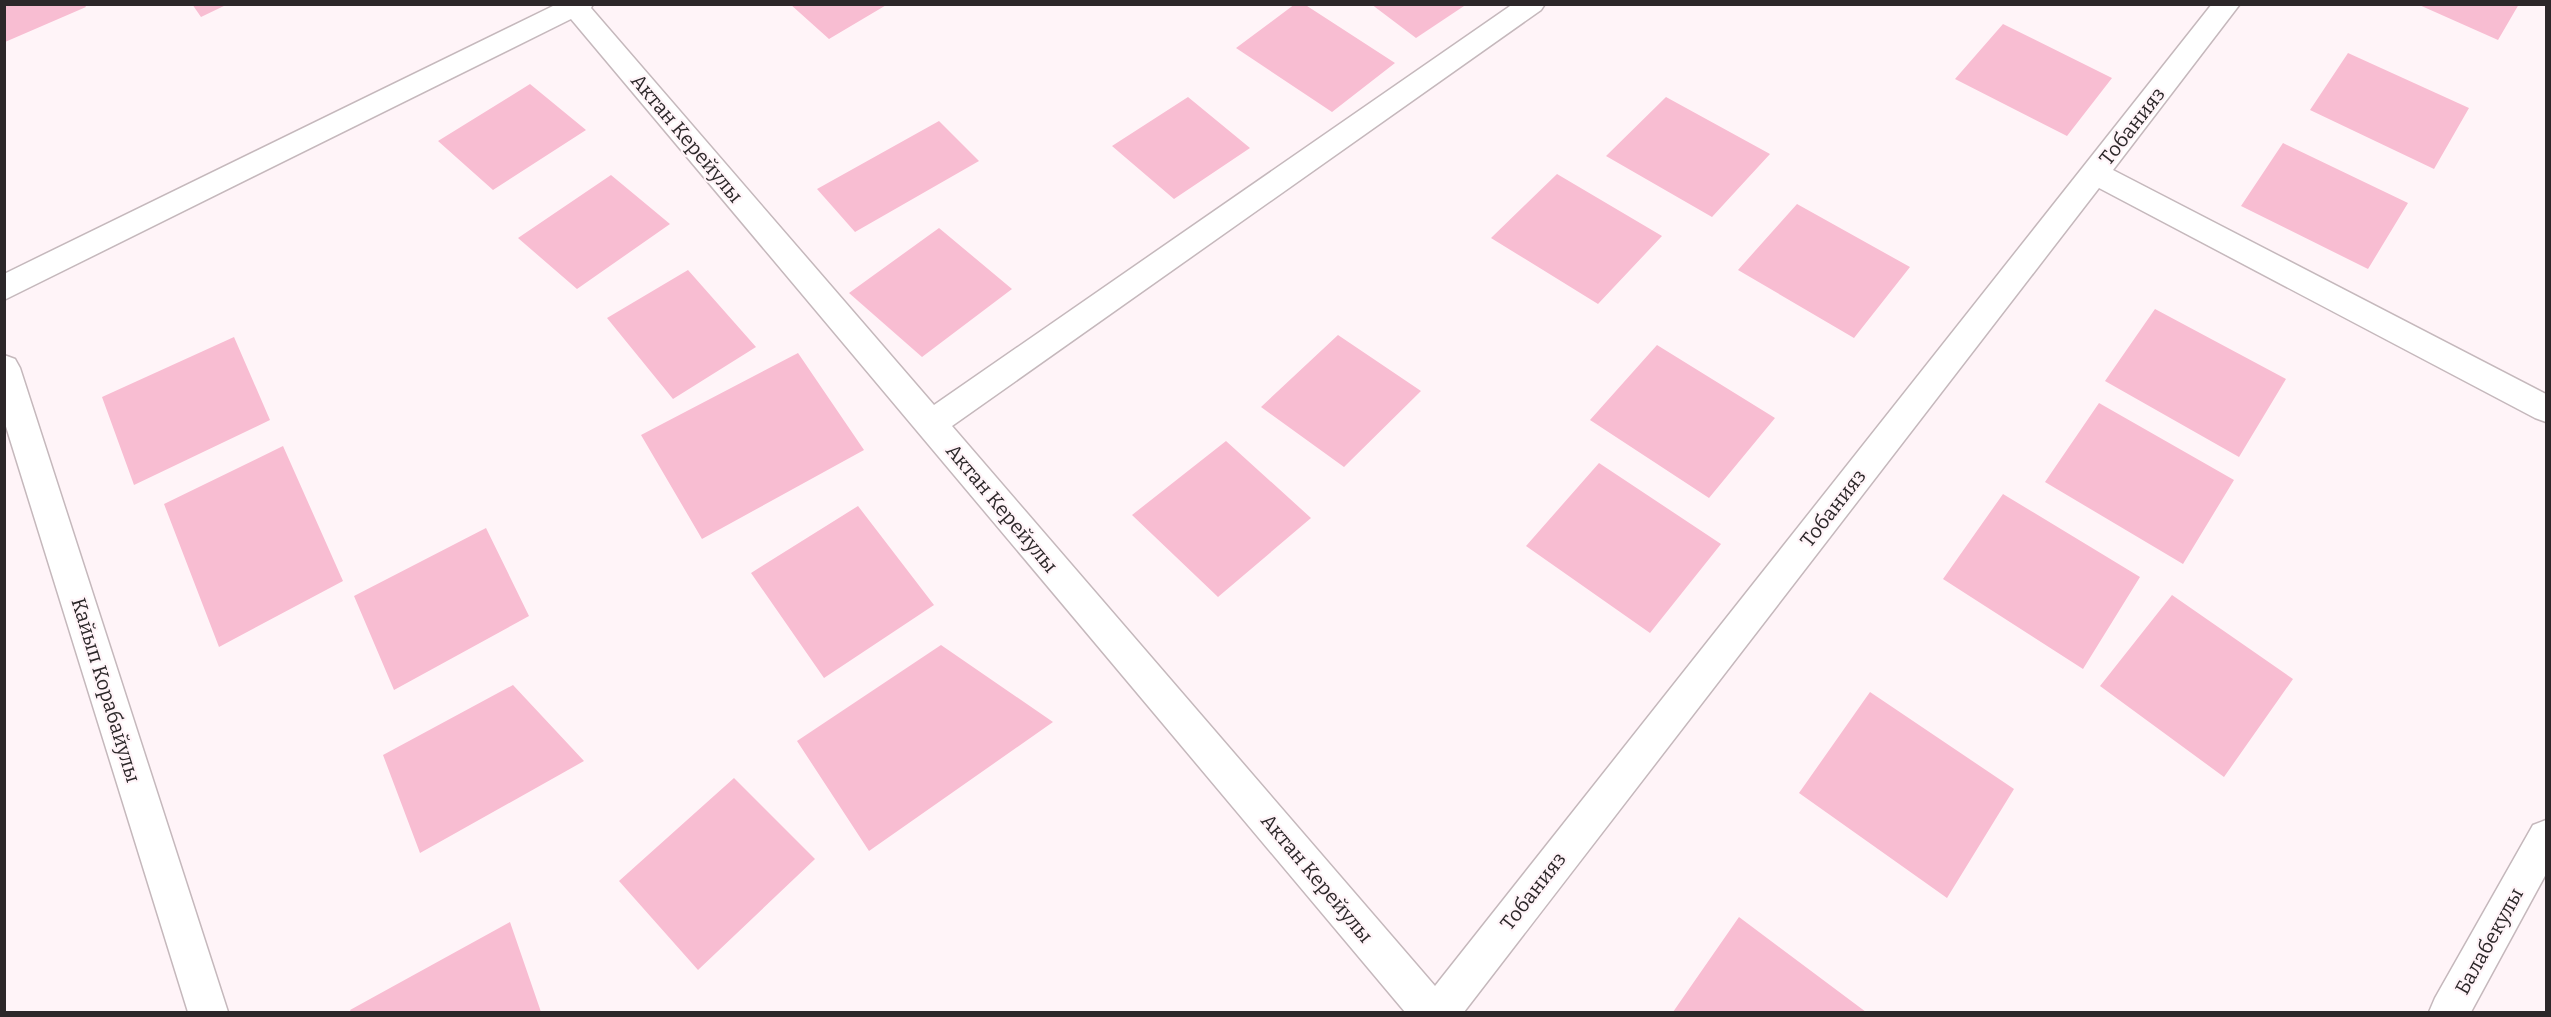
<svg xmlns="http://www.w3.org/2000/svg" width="2551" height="1017" viewBox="0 0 2551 1017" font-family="Bitter,serif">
<rect width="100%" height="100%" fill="#fff4f8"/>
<path fill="#f8bdd2" d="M5,4H84L86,7L5,42Z
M192,4H228L201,17Z
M790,4H888L829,39Z
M1295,4H1304L1395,63L1332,112L1236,48Z
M1371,4H1467L1416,38Z
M2417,4H2519L2498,40Z
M2003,24L2112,78L2067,136L1955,79Z
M2348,53L2469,108L2434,169L2310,110Z
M530,84L586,130L493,190L438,141Z
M1188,97L1250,148L1174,199L1112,146Z
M1666,97L1770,154L1712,217L1606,156Z
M939,121L979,161L855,232L817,189Z
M2283,143L2408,203L2368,269L2241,206Z
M1557,174L1662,236L1598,304L1491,238Z
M611,175L670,224L577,289L518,238Z
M1797,204L1910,267L1854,338L1738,270Z
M939,228L1012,289L922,357L849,293Z
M688,270L756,347L673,399L607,318Z
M2155,309L2286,379L2239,457L2105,381Z
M1338,335L1421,391L1344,467L1261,407Z
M234,337L270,420L134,485L102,397Z
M1657,345L1775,418L1709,498L1590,420Z
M798,353L864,450L702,539L641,435Z
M2099,403L2234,480L2183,564L2045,482Z
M1226,441L1311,518L1218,597L1132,515Z
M283,446L343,581L219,647L164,504Z
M1599,463L1721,544L1650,633L1526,546Z
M2003,494L2140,577L2083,669L1943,579Z
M858,506L934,605L824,678L751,573Z
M486,528L529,616L394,690L354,596Z
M2172,595L2293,679L2224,777L2100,686Z
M941,645L1053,722L869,851L797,741Z
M513,685L584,761L420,853L383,755Z
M1870,692L2014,789L1947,898L1799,793Z
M734,778L815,859L698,970L619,881Z
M1739,917L1866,1012H1673Z
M510,922L541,1012H351L350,1010Z"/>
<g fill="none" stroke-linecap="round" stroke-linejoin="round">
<defs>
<path id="street" d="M557,4H593L591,8L934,405L1513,4H1545L1541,10L952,426L1435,986L2212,4H2240L2113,170L2546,394V422L2535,418L2099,188L1464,1012H1405L571,19L4,300V274Z
M4,355L15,359L20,368L228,1012H188L4,420Z
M2546,820V874L2471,1012H2429L2435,998L2533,825Z"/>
</defs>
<use href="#street" stroke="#c5b8bc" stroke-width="3"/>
<use href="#street" fill="#fff" fill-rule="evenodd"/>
</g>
<g text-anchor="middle" stroke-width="4.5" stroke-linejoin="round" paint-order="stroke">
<g font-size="20" fill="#2c2729" stroke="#fff4f8">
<text transform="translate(2132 126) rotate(-52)" y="7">Тобанияз</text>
<text transform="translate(687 138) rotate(50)" y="7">Актан Керейулы</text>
<text transform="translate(1002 508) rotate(50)" y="7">Актан Керейулы</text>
<text transform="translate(1833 508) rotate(-52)" y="7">Тобанияз</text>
<text transform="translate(106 690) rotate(73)" y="7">Кайып Корабайулы</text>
<text transform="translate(1317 878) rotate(50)" y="7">Актан Керейулы</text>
<text transform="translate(1533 891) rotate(-52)" y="7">Тобанияз</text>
<text transform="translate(2489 941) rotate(-61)" y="7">Балабекулы</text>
</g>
</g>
<rect width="2551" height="1017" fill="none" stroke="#2c2729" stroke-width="12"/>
</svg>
